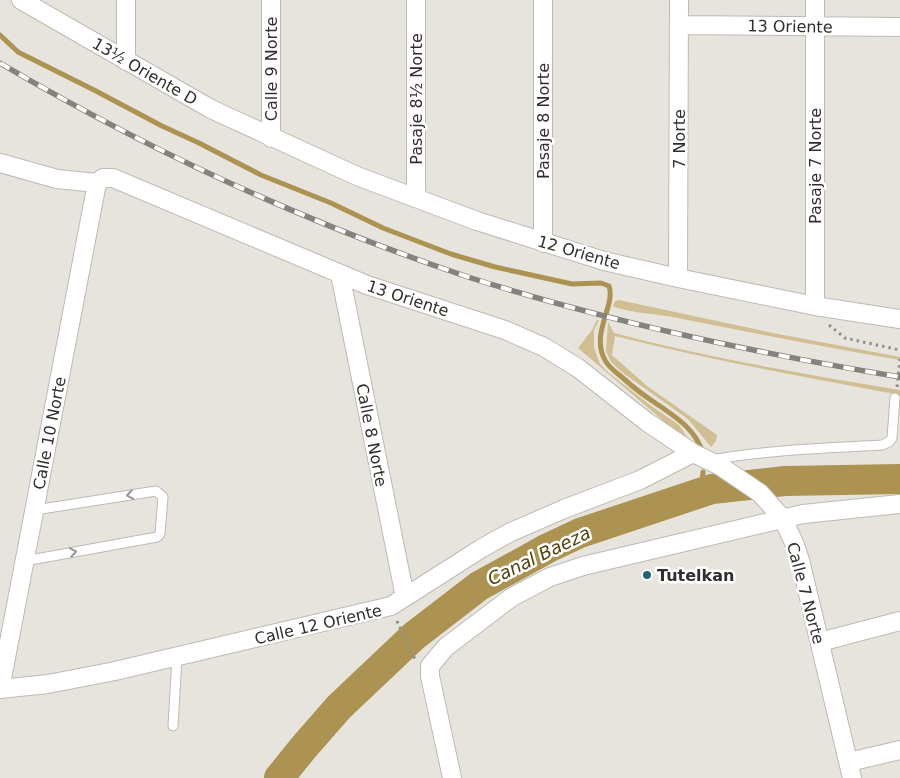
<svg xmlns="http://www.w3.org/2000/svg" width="900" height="778" viewBox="0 0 900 778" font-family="'DejaVu Sans',sans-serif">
<rect width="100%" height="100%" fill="#e7e4dd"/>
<path fill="#d0bf93" d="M619,300L773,333L900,357V360C824,347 748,332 672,317C657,314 623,312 613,306L615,301Z
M597,320H599L594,330V348L600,364L609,373L650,405L679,425L693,446L578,348L592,330Z
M608,322L614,333C708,358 804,374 900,390V395C805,377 709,360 615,336L612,355L647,386L717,435L716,441L711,447L688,419L623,373L611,362L606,351Z"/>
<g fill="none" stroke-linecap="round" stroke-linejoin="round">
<path stroke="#ac9351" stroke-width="5" d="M0,35L18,52L94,90L162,126L199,143L261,175L331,203L383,228L451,254L495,267L572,284L601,283L609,286C616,306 590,333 605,360C609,368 617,373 624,379C633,387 643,395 654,402C674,416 695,428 703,453
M701,492L703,472"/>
<path stroke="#ac9351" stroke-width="30" d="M279,778L304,747L339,707L414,636L479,586L548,548L580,533L712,489L785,481L900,479"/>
<defs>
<path id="service" d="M711,460C768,450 825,448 882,445L889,442L892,438L895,398
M25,561L157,537L160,534L163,497L156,491L35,510
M173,726L177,657"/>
<path id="minor" d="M21,0L211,109L357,176L477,221L604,261L678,278L815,306L900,319
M126,0V61
M271,0V138
M416,0V198
M679,25L900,27
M0,163L57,179L97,183
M543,243V0
M340,274L405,597
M678,278L679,0
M815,306V0
M693,453L640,480L564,509L511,532L482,548L391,606L115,671L48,684L0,689L97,183L103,178H113L367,285L505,330L544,347L578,368L647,422L693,453L720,466L760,493L783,519L795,545L800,560L852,778
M820,642L900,621
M849,762L900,750
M452,778L430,676V666L446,647L512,597L550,577L583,566L803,514L900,504"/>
</defs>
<use href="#service" stroke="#bdbab3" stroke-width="11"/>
<use href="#minor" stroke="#bdbab3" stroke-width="20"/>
<path stroke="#928f8a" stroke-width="3" stroke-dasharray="2.5 4" stroke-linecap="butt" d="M829,325L845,338L900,350
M897,387L900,359
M397,621L411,653L416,660"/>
<use href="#service" stroke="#fff" stroke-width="9"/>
<use href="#minor" stroke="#fff" stroke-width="18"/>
<defs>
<path id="rail" d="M0,63C148,150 306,223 468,277C609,322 755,353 900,377"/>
</defs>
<use href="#rail" stroke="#85827e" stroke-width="5.5"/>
<use href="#rail" stroke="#fff" stroke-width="4" stroke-dasharray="11" stroke-linecap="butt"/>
</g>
<defs><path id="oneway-chevron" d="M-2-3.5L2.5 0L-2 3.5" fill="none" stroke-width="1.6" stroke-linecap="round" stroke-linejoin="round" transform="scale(1.25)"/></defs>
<g stroke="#989696">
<use href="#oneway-chevron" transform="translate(130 495) rotate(171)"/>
<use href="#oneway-chevron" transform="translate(73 552) rotate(-10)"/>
</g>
<circle fill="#1d6772" stroke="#fff" stroke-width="2" cx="647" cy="575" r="5"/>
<g text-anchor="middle" stroke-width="5" stroke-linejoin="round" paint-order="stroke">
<g font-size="16" fill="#302e2c" stroke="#fff">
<text transform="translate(790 26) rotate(1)" y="6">13 Oriente</text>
<text transform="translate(271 69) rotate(-90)" y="6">Calle 9 Norte</text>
<text transform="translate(145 71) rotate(30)" y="6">13½ Oriente D</text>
<text transform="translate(416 99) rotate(-90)" y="6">Pasaje 8½ Norte</text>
<text transform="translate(543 121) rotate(-90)" y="6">Pasaje 8 Norte</text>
<text transform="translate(679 139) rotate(-90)" y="6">7 Norte</text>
<text transform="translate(815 166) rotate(-90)" y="6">Pasaje 7 Norte</text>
<text transform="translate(579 252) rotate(16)" y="6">12 Oriente</text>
<text transform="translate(408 298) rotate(18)" y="6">13 Oriente</text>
<text transform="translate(49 433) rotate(-79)" y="6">Calle 10 Norte</text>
<text transform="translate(372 435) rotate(79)" y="6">Calle 8 Norte</text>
<text transform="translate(806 593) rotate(75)" y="6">Calle 7 Norte</text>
<text transform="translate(318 624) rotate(-13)" y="6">Calle 12 Oriente</text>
</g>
<g font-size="16" font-weight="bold" fill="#302e2c" stroke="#fff" text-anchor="start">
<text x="657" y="581">Tutelkan</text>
</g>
<g font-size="18" font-style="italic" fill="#52410a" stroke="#fff">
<text transform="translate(539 556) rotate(-26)" y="6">Canal Baeza</text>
</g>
</g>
</svg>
